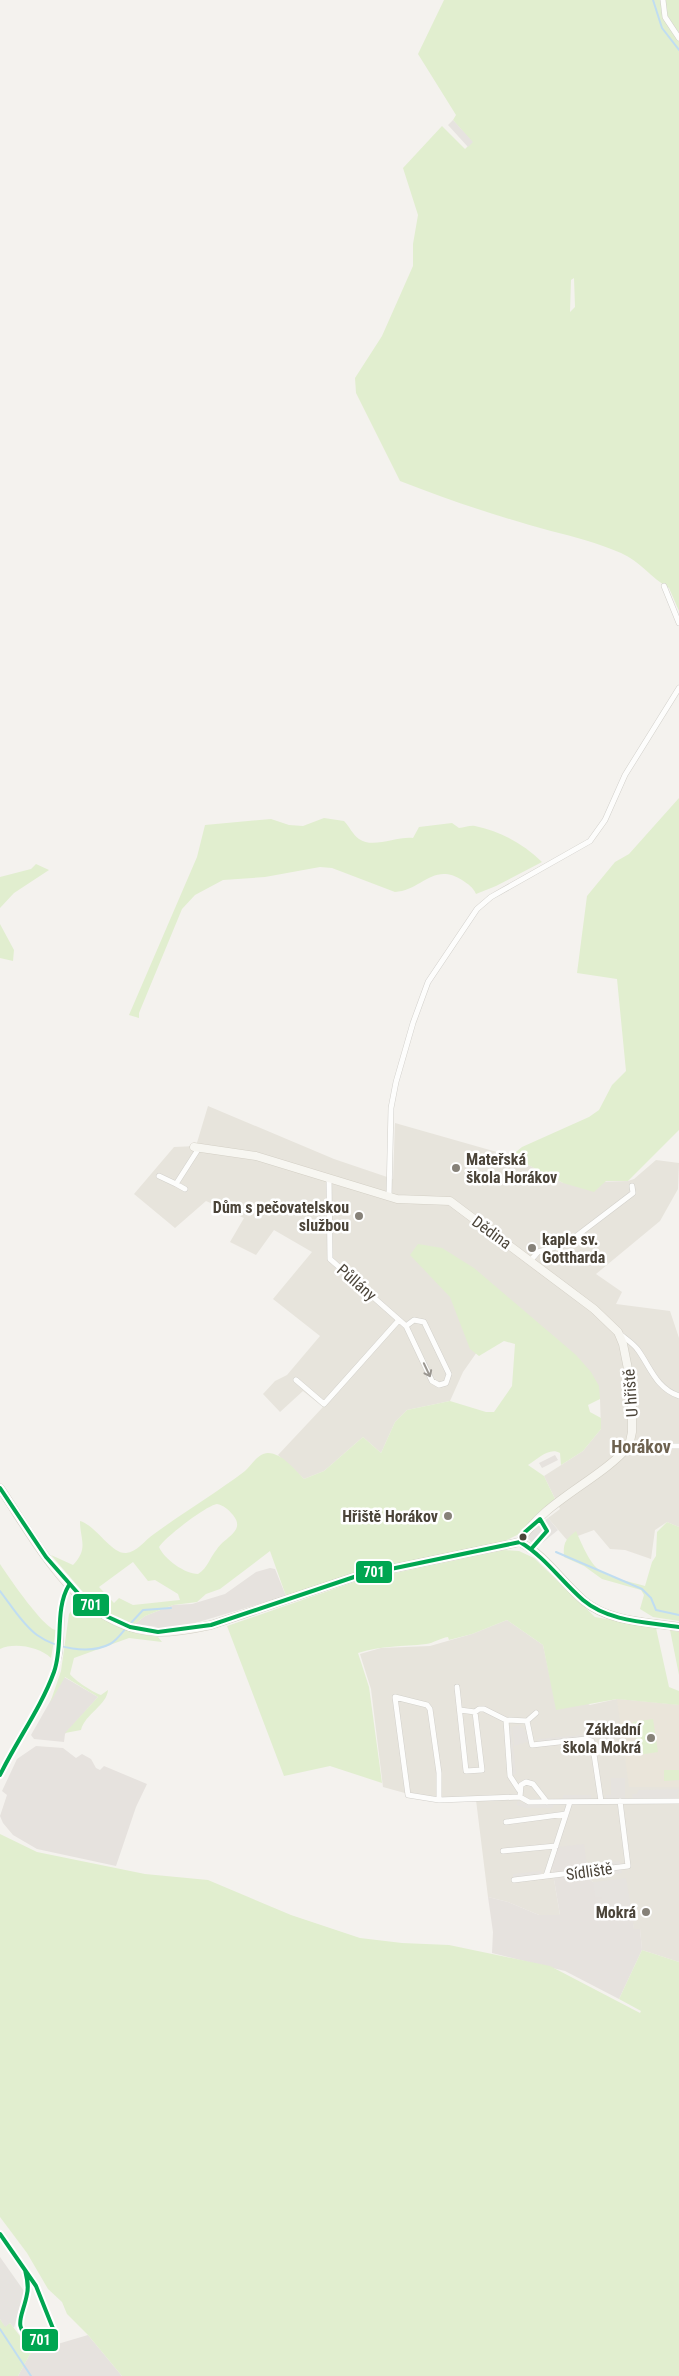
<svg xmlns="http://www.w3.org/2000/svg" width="679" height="2376" viewBox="0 0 679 2376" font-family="'Roboto Condensed',sans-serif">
<rect width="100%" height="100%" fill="#f4f2ee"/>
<path fill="#e7e4dc" d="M208,1106L334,1159L393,1179L395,1123L511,1156L563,1183L628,1181L634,1179L656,1160L679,1163L678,1189L660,1221L596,1274L622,1292L616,1304L670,1311L679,1338V1527L667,1522L655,1530L651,1559L625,1550L610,1549L594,1530L567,1540L548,1518L560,1509L544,1476L583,1451L601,1429L600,1399L537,1343L491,1332L463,1372L450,1401L407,1410L395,1422L381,1453L363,1437L324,1471L304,1479L278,1455L323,1407L303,1391L280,1412L263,1394L275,1381L287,1375L320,1336L273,1299L312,1252L274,1230L256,1255L230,1242L244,1218L206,1201L175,1228L134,1194L174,1147L196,1146Z
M507,1620L543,1645L551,1682L590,1705L617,1699L679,1705V1962L642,1950L640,1929L634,1930L631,1911L589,1879L551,1862L560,1915H539L508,1902L488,1897L476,1800L423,1798L383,1787L371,1689L360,1654L381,1648L430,1646L472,1634Z"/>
<path fill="#e6e2de" d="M555,1455L558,1460L542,1468L539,1463Z
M270,1568L275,1569L286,1596L185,1626L164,1628L135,1624L145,1616L173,1605L192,1604L225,1594L256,1572Z
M64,1677L98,1697L65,1734L64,1742L34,1739L31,1735Z
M36,1746L63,1748L76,1758L82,1754L91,1759L96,1768L100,1770L104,1766L147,1784L136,1807L116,1866L37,1849L13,1835L3,1823L0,1816L7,1795L2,1791L17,1759Z
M584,1844L589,1879L632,1911L634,1929H640L642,1950L619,1999L565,1971L492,1953L493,1932L488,1897L508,1902L539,1915H560L551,1862L557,1847Z
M88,2335L122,2376H18L30,2354L34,2351Z"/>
<path fill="#eae5da" d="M617,1699L679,1705V1787H629Z"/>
<path fill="#e1eecf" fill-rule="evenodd" d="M444,0H679V611L669,588C651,578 640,561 621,553C598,543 575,537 551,531C500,517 448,500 400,481L356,393L355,378L382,336L413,266V244L418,215L403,168L442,126L465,149L472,142L453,120L456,115L418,54ZM574,278L575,307L570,312L571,280Z
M679,798V1130L628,1181H606L594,1192L563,1183L511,1156L522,1147L589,1117L599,1110L612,1085L626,1071L617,979L577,973L587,896L615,862L629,854Z
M324,818L344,821C349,826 353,835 359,839C373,849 397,836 413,838L419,827L452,823L459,828C464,828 470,825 475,826C500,831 524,844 542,862L496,886L476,894C473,887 468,884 462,880C433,862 421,891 395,892L332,868L320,867L265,877L223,880L195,895L182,909L139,1013V1018L129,1015L197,857L205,825L271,819L289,825L303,826Z
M36,864L49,870L14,893L0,908V877L31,869Z
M0,924L14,950L13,961L0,958Z
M418,1244L442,1248L474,1268L576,1355L591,1372L599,1386L600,1399L588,1405L590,1412L601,1418V1429L583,1451L561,1465L560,1453C549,1447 538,1459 528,1465L544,1476L556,1501L520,1531L521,1533L499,1544L372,1569L286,1596L270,1551L220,1589L206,1594L197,1602L173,1605L145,1616L135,1624V1632L158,1637L162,1642L129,1638L74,1658L70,1674C74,1680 94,1693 101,1695L108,1690C107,1705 85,1714 81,1730L65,1733L98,1697L65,1677L50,1703L61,1671L69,1614L75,1606L86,1608L102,1617L106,1611L83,1592L51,1555L73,1565C89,1548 80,1540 80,1521C97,1526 111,1554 126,1553C137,1552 145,1540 154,1534C184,1512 216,1493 245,1471C252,1465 258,1453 268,1453C282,1453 295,1470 304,1479L324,1471L363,1437L381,1453L395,1422L407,1410L450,1401L486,1412H494L512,1386L515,1344L504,1341L479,1356L470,1349L450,1297L410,1255ZM217,1504C223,1505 229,1510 233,1515C246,1531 225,1537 217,1549C210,1557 208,1568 198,1574C185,1574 164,1559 159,1547C164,1538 207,1505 217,1504ZM133,1562L148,1581L155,1580L178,1594L180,1600L133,1605L119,1598L114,1603L99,1587Z
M667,1522L679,1527V1621L653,1617L640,1609L644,1595L641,1590L602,1579L584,1566L564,1557C563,1543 565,1540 576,1531C596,1577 598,1573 645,1586L652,1562L656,1556L657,1532Z
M504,1550L519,1551L534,1558L595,1617L656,1628L669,1687L679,1691V1705L617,1699L556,1710L543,1645L507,1620L472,1634L449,1640L448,1637C440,1638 434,1643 426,1644C402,1647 382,1645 358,1653L369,1687L382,1783L330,1766L284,1776L227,1626L357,1581Z
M0,1564C8,1576 44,1629 56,1630L51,1658C40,1647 14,1642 0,1649Z
M670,1630L679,1632V1675Z
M653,1719L658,1752L638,1755L633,1722Z
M664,1770H679V1780L664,1781Z
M0,1834L37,1852L145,1874L208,1880L291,1915L360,1938L402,1943L449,1945L550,1966L640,2013L641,2011L619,1999L642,1950L679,1962V2376H122L88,2335L67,2314L62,2302L48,2289L27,2253L0,2217Z
M0,2319L5,2326L10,2323L33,2353L30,2354L18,2376H0Z"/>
<path fill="#e6e3df" d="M453,120L473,142L468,147L448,125Z
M548,1518L558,1530L536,1548L526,1536Z
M520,1725L521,1728H524L525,1732L530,1734V1741L514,1746L512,1727Z
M508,1727H511L516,1774L512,1775Z
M583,1735L586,1737L541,1742L538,1739Z
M611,1778H625V1799H606V1795H611Z
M679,1789L677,1799H633L632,1794H637L638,1790Z
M563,1795H591V1799H563Z
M517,1801L526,1804H553V1808H525L517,1805Z
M620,1861L622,1873L599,1876L598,1867L586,1869L585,1866Z
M541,1871V1875L513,1878V1874Z
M626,1878L632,1911L599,1916L597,1907L601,1906V1904H597L596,1900L602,1899V1897H595L593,1882Z
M0,2257L24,2291L14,2328L10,2323L5,2327L0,2319Z"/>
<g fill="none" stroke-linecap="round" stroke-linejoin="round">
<path stroke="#c0ddf1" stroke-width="2" d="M653,0L662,28L679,50
M556,1552L642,1589L651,1598L656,1610L679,1615
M0,1591C11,1605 22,1624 37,1635C55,1648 89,1655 110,1644C116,1641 122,1633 126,1628
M130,1624L143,1610L171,1608
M0,2329L31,2376"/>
<defs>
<path id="street" d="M663,0L665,17L679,38
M664,586L679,623
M159,1176L176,1184L199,1148
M329,1178L330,1259L406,1326L432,1381L439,1385L446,1383L449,1374L424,1322L414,1320L406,1326
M176,1184L185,1189
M389,1196L391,1108L396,1082L413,1023L428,982L477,909L491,897L590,841L605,820L625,775L679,688
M531,1260L538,1252L566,1244L633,1193L632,1186
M620,1334C626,1339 634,1344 638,1350C651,1368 656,1388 679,1396
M296,1380L324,1404L399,1320
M629,1446H679
M532,1548L547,1531L540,1519
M457,1687L466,1771L482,1770L475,1712L479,1709H484L506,1720
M460,1710L475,1712
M527,1721L536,1713
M0,1775C18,1734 48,1700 59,1656C64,1636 57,1599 69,1585
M519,1790L510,1776L506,1720L527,1721L532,1745L586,1739L592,1741L601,1801
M439,1800V1773L430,1709L427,1705L395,1697L408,1795L439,1800L520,1797
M547,1802L533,1784L526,1782L521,1785L520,1797L529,1802L679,1801
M506,1822L566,1814
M503,1851L556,1846
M546,1876L570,1802
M514,1880L628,1866L620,1801"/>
<path id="secondary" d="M194,1147L256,1156L397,1199L450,1201L594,1309L618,1332L623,1344L632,1389V1432L629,1446C600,1480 541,1503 520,1542
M0,1488C38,1544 80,1629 158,1632C176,1632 193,1629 211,1625L357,1576L520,1542
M520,1542C546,1556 562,1582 584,1601C609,1622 648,1622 679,1627"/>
</defs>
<use href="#street" stroke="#d2d0cb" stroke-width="6"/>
<use href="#secondary" stroke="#d3cfc5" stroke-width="9"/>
<use href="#street" stroke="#fdfdfc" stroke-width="5"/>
<use href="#secondary" stroke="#f7f6f1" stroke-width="8"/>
<defs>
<path id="bus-1" d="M0,1488L46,1557L84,1600L106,1616L130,1627L158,1632L211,1625L357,1576L520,1542
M520,1542C545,1557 561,1581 583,1600C609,1622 647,1622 679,1627
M520,1542L525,1532L540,1519L547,1531L532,1548
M0,1775C17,1740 41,1708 54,1672C64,1644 54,1610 69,1585
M0,2234L25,2270
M25,2270L36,2286L54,2331L51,2336L33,2343C11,2325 23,2317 27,2294C29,2285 27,2278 25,2270Z"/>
</defs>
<use href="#bus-1" stroke="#fff" stroke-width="8"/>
<use href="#bus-1" stroke="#00a651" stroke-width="4"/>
</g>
<defs><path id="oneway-shaft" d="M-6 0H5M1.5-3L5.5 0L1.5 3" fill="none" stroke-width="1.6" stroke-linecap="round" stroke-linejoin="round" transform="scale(1.25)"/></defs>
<use stroke="#9b9791" href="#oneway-shaft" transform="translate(427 1370) rotate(65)"/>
<g fill="#868178" stroke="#fff" stroke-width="2">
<circle cx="456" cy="1168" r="5"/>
<circle cx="359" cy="1216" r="5"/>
<circle cx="532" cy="1248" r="5"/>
<circle cx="448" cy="1516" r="5"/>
<circle cx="651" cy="1738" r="5"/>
<circle cx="646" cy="1912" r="5"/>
</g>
<circle fill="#4b4439" stroke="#fff" stroke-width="2" cx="523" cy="1537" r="4.5"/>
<g text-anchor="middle" stroke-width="5" stroke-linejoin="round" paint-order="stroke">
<g font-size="16" font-weight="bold" fill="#4b4439" stroke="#fff" text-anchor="end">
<text x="466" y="1165" text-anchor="start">Mateřská<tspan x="466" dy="18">škola Horákov</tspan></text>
<text x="349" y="1213">Dům s pečovatelskou<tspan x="349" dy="18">službou</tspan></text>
<text x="542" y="1245" text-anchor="start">kaple sv.<tspan x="542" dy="18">Gottharda</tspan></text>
<text x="438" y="1522">Hřiště Horákov</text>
<text x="641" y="1735">Základní<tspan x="641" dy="18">škola Mokrá</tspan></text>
<text x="636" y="1918">Mokrá</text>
</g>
<g font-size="16" fill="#4b4439" stroke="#fff">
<text transform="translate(492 1232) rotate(36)" y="6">Dědina</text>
<text transform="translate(357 1282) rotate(41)" y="6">Půllány</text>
<text transform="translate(630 1393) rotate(-94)" y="6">U hřiště</text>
<text transform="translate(589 1871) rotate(-8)" y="6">Sídliště</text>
</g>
<g font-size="18" font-weight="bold" fill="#6e6250" stroke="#fff">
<text x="641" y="1453">Horákov</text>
</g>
</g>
<g stroke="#fff" stroke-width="2">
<rect x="355" y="1560" width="38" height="24" rx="5" fill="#00a651"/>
<rect x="72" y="1593" width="38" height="24" rx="5" fill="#00a651"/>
<rect x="21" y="2328" width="38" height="24" rx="5" fill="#00a651"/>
</g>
<g font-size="14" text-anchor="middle" font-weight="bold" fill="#fff">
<text x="374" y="1577">701</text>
<text x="91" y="1610">701</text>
<text x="40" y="2345">701</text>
</g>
</svg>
